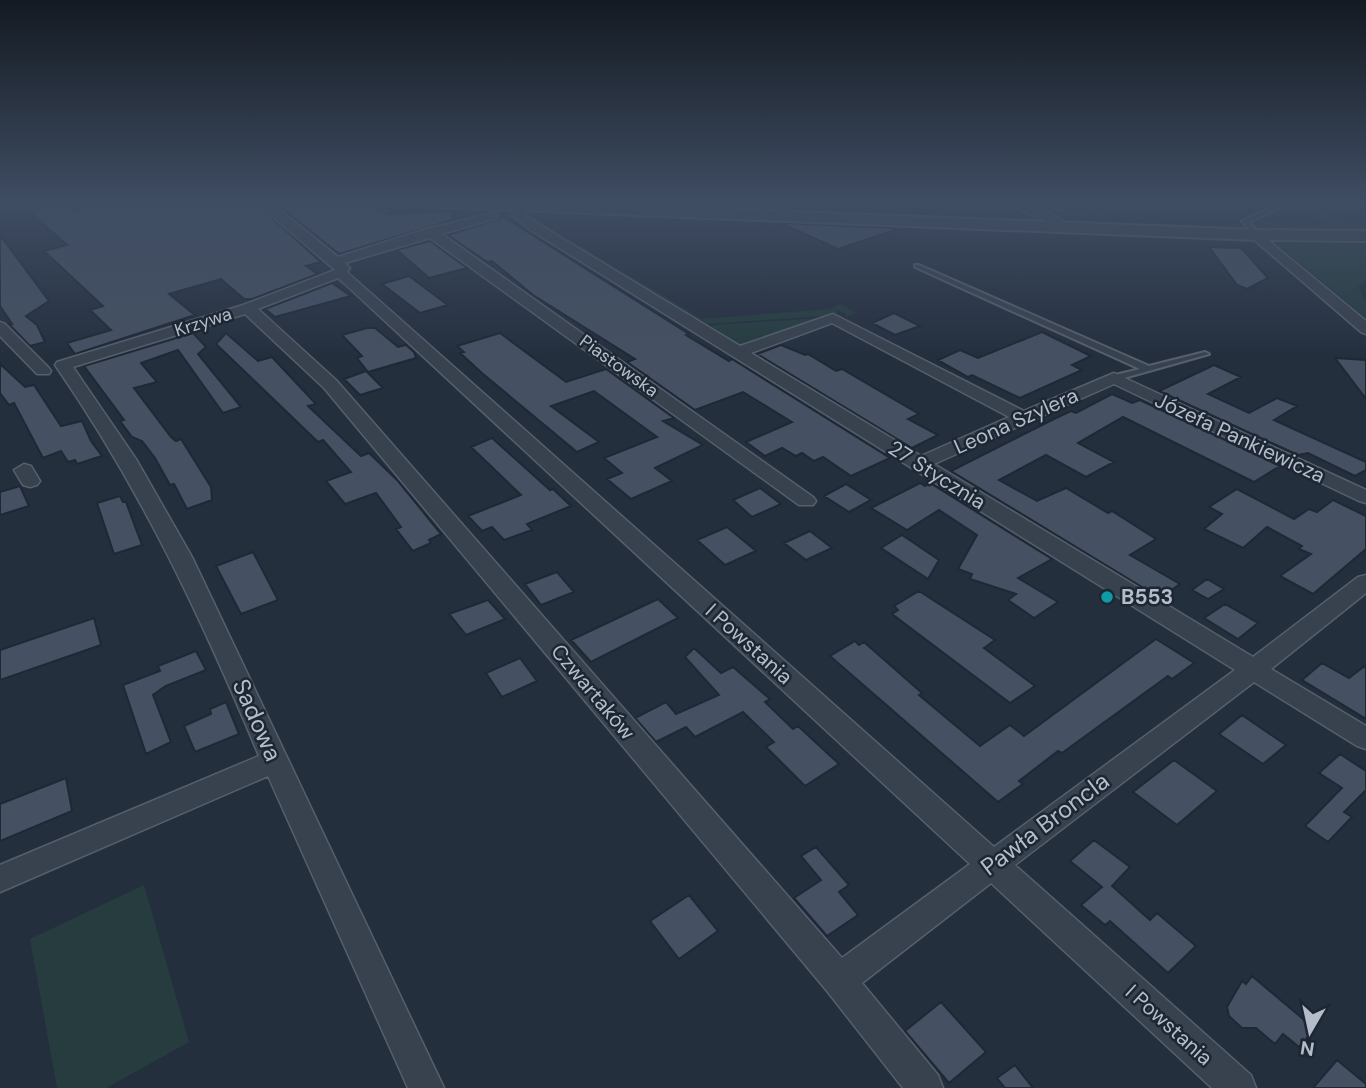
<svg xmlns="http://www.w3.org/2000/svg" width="1366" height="1088" viewBox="0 0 1366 1088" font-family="'DM Sans',sans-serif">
<rect width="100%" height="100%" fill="#242f3e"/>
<path fill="#263c3f" d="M1021,203H1031L1060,213L1076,208L1065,203H1116L1097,209L1101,215L1063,217Z
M1323,214L1355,223L1366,220V229C1341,230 1277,239 1257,224L1263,220C1281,226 1300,220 1318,225L1328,221L1316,217Z
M545,225L702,319L831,309L840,304L856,313L846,317L847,314L837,310L836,315L707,324Z
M1366,242V280L1358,287L1366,302V318L1275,243Z
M822,318L742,346L711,327L713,325Z
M144,885L189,1042L106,1088H57L30,939Z"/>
<path fill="#455162" stroke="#1f2835" stroke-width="2" d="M20,203H65L73,210L79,208L78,203H255L321,262L306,266L318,274L252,299H244L221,279L169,294L195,315L75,354L67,343L111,330L90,310L103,306L44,251L67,245Z
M276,203L391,209L386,214L452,211V220L339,254Z
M504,217L689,334L686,335L729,361L732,359L890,458L851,476L823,457L814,461L802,453L796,456L782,448L765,456L746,442L792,422L743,392L695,410L627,362L635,359L533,295L492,261L487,262L448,235Z
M781,223L895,228V230L838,249Z
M0,235L49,301L26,316L37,325L45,342L30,346L9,324H12L0,306Z
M430,241L467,268L429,278L397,250Z
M1209,247L1241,248L1268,278L1247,289L1237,285Z
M409,276L448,305L420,313L382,284Z
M332,283L351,296L275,317L265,309Z
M894,313L920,326L895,335L872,323Z
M367,328H375L398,347L406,345L414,352L416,358L368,372L357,358L362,356L342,335Z
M1042,332L1091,356L1072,365L1082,370L1020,398L972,375L968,377L938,360L960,350L978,358Z
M193,333L206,347L198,354L241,407L223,413L178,350L141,363L157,382L134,388L171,437L176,441L181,439L211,487L212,500L187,509L174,484L170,485L155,458L142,441L132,437L120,421L124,420L84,366Z
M226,333L258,361L272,357L316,404L308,406L361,456L369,453L398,481L441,534L429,540L431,543L413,551L396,529L401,527L376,493L345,504L326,481L351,472L323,440L318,442L216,344Z
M500,333L566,382L606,369L674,418L663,421L703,445L655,468L672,481L631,499L607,479L622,473L604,458L657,437L594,391L551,406L599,442L577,452L483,374L460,353L464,352L457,346Z
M781,345L805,355L808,354L836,371L842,369L919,414L908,419L938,435L912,448L757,354Z
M1335,358L1366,360V399Z
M0,364L25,387L34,385L61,426L82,421L91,441L102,456L77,464L75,460L68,462L61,451L43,458L14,403L9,405L0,393Z
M1214,365L1241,377L1208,394L1249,413L1277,398L1297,406L1274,420L1366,462V470L1355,476L1308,453L1298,455L1159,391Z
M366,371L383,388L360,395L344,379Z
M1112,394L1132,403L1140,400L1280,466L1254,482L1123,417L1078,443L1114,462L1086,477L1046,455L999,480L1037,501L1066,488L1108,513L1112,511L1156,539L1130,555L1180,584L1160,598L951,471L1056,418L1071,411L1076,413Z
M492,438L550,490L553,489L571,506L527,524L532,530L504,540L492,527L482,531L468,516L521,495L471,447Z
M920,483L925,486L930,483L1052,559L1018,578L1058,602L1034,618L1008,600L1016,594L970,579L972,574L958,569L977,535L939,510L907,530L871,508Z
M846,484L871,500L849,512L824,496Z
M20,486L29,506L0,515V492Z
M760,488L781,504L752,517L733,500Z
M1237,489L1294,519L1309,509L1317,512L1333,500L1366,516V549L1313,594L1280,576L1311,554L1299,549L1302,546L1267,527L1243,548L1204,529L1222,514L1209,507Z
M120,496L123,502H126L142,545L114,554L97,503Z
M727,527L756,551L725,565L697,540Z
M810,531L832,548L806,560L784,543Z
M902,535L939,560L928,579L881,548Z
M253,552L278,600L241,614L216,566Z
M557,572L574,592L541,605L525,584Z
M1207,579L1224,589L1208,599L1192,590Z
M919,591L995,640L984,648L1035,686L1010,703L892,614L898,610L894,606Z
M658,599L678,618L591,662L571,640Z
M488,600L505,619L466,635L449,614Z
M1225,604L1258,623L1238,639L1204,618Z
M94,618L101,645L0,680V650Z
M1156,639L1194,663L1172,679L1168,676L1062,753L1058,751L1019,781L1023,784L998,802L830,656L855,641L859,645L864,642L922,693L919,695L980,746L1010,725L1024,736Z
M694,648L721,673L733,667L770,699L765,702L793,729L798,726L839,764L805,786L766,747L774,742L743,712L695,737L686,727L656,742L635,718L666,702L676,714L719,695L685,657Z
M196,651L206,670L166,686L153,695L171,742L146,754L123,685L160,671L158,666Z
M520,658L537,681L502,697L486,673Z
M1322,663L1349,678L1366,665V719L1302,680Z
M226,702L239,734L195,752L184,726L211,714L210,709Z
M1242,715L1286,745L1263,764L1219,734Z
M1340,754L1366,771V790L1344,812L1352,817L1328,842L1305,826L1342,788L1319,773Z
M1174,760L1217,791L1177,825L1133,792Z
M66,778L72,811L0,841V804Z
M1094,840L1130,867L1112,886L1150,920L1157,913L1196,946L1168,973L1110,921L1105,925L1081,905L1102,887L1070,861Z
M816,847L849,885L839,892L858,915L827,936L794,898L821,880L801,856Z
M689,895L718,931L679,959L650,921Z
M1252,976L1315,1029L1299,1047L1283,1034L1275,1044L1256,1028H1242L1229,1016L1227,1007L1242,981L1246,984Z
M941,1002L986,1052L949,1083L905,1031Z
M1337,1060L1366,1084V1088H1313Z
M1015,1065L1033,1088H1005L997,1078Z"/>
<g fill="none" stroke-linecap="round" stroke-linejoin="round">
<defs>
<path id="service" d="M67,203H74L77,206L72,207Z
M770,203H778L787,210L788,218H784L782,212Z
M1042,203H1051L1062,209L1057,210Z
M1281,203H1290L1249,222L1259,234V236H1255L1242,221Z
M915,265H919L1149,366L1205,352L1209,354L1117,380H1111V376L1140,369L915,267Z"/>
<path id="minor" d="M257,203H271L338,257L426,229L497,212V218L442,234L813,497L816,501L813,505H799L430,238L345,263L350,268L347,272L994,847L1235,670L529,229L512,215L516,204H524V214L537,223L740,346L833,314L1024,411L1114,373L1366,490V503L1359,501L1114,384L934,464L1253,657L1358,577L1366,575V593L1271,669L1366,726V749L1357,746L1254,682L1015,865L1251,1075L1256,1088H1212L991,883L862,983L938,1075L943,1088H903L827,991L324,388L245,314L73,367L136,459L192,557L444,1088H408L268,776L0,892V865L259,756C200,615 142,491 55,365L57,362L243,305L335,270ZM338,278L345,284L970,864L842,958L336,380L258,309ZM832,323L1009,417L921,456L751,353Z
M1005,203C1028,203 1054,211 1070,228L1068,231H1060L1048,222Z
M1257,231L1366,321V334L1361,332L1252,238V232Z
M0,322L5,324L49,368L51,371L49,374H37L0,336Z
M24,464L31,466L40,481L37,485L30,487L23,485L14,470Z"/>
<path id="tertiary" d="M430,203H564L1257,230L1366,231V241L1257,240L437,207Z"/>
</defs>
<use href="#service" stroke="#565f6c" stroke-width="4"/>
<use href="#minor" stroke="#565f6c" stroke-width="3"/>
<use href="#tertiary" stroke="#565f6c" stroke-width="4"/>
<use href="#service" fill="#38414e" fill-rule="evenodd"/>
<use href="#minor" fill="#38414e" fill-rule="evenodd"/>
<use href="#tertiary" fill="#38414e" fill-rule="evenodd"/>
</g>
<linearGradient id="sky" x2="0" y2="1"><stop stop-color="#141a22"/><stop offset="0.57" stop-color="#3f4d63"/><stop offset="1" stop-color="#3f4d63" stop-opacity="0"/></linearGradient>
<rect width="1366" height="356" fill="url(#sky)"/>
<circle fill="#0f9aa8" stroke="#1d2633" stroke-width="2.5" cx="1107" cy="597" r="7"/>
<g text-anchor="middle" stroke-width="5" stroke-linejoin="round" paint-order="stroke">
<g font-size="18" fill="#b4bcc9" stroke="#1d2633">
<text transform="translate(203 322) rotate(-18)" y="6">Krzywa</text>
<text transform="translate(619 366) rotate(36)" y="6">Piastowska</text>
</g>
<g font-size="21" fill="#b4bcc9" stroke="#1d2633">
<text transform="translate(1016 421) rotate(-24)" y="7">Leona Szylera</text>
<text transform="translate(1240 438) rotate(25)" y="7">Józefa Pankiewicza</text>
<text transform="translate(937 475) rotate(32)" y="7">27 Stycznia</text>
<text transform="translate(749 644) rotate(42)" y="7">I Powstania</text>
<text transform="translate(593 692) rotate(50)" y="7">Czwartaków</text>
<text transform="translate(1169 1025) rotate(42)" y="7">I Powstania</text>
</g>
<g font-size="21" font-weight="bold" fill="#b4bcc9" stroke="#1d2633" text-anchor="start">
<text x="1121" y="604">B553</text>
</g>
<g font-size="24" fill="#b4bcc9" stroke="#1d2633">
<text transform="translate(257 720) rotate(66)" y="8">Sadowa</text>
<text transform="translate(1045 824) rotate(-37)" y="8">Pawła Broncla</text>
</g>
</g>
<g transform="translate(1310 1032) rotate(189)" stroke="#1d2633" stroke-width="5" paint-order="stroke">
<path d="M0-5L12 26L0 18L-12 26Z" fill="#b4bcc9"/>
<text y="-10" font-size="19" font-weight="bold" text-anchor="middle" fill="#b4bcc9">N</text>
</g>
</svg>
